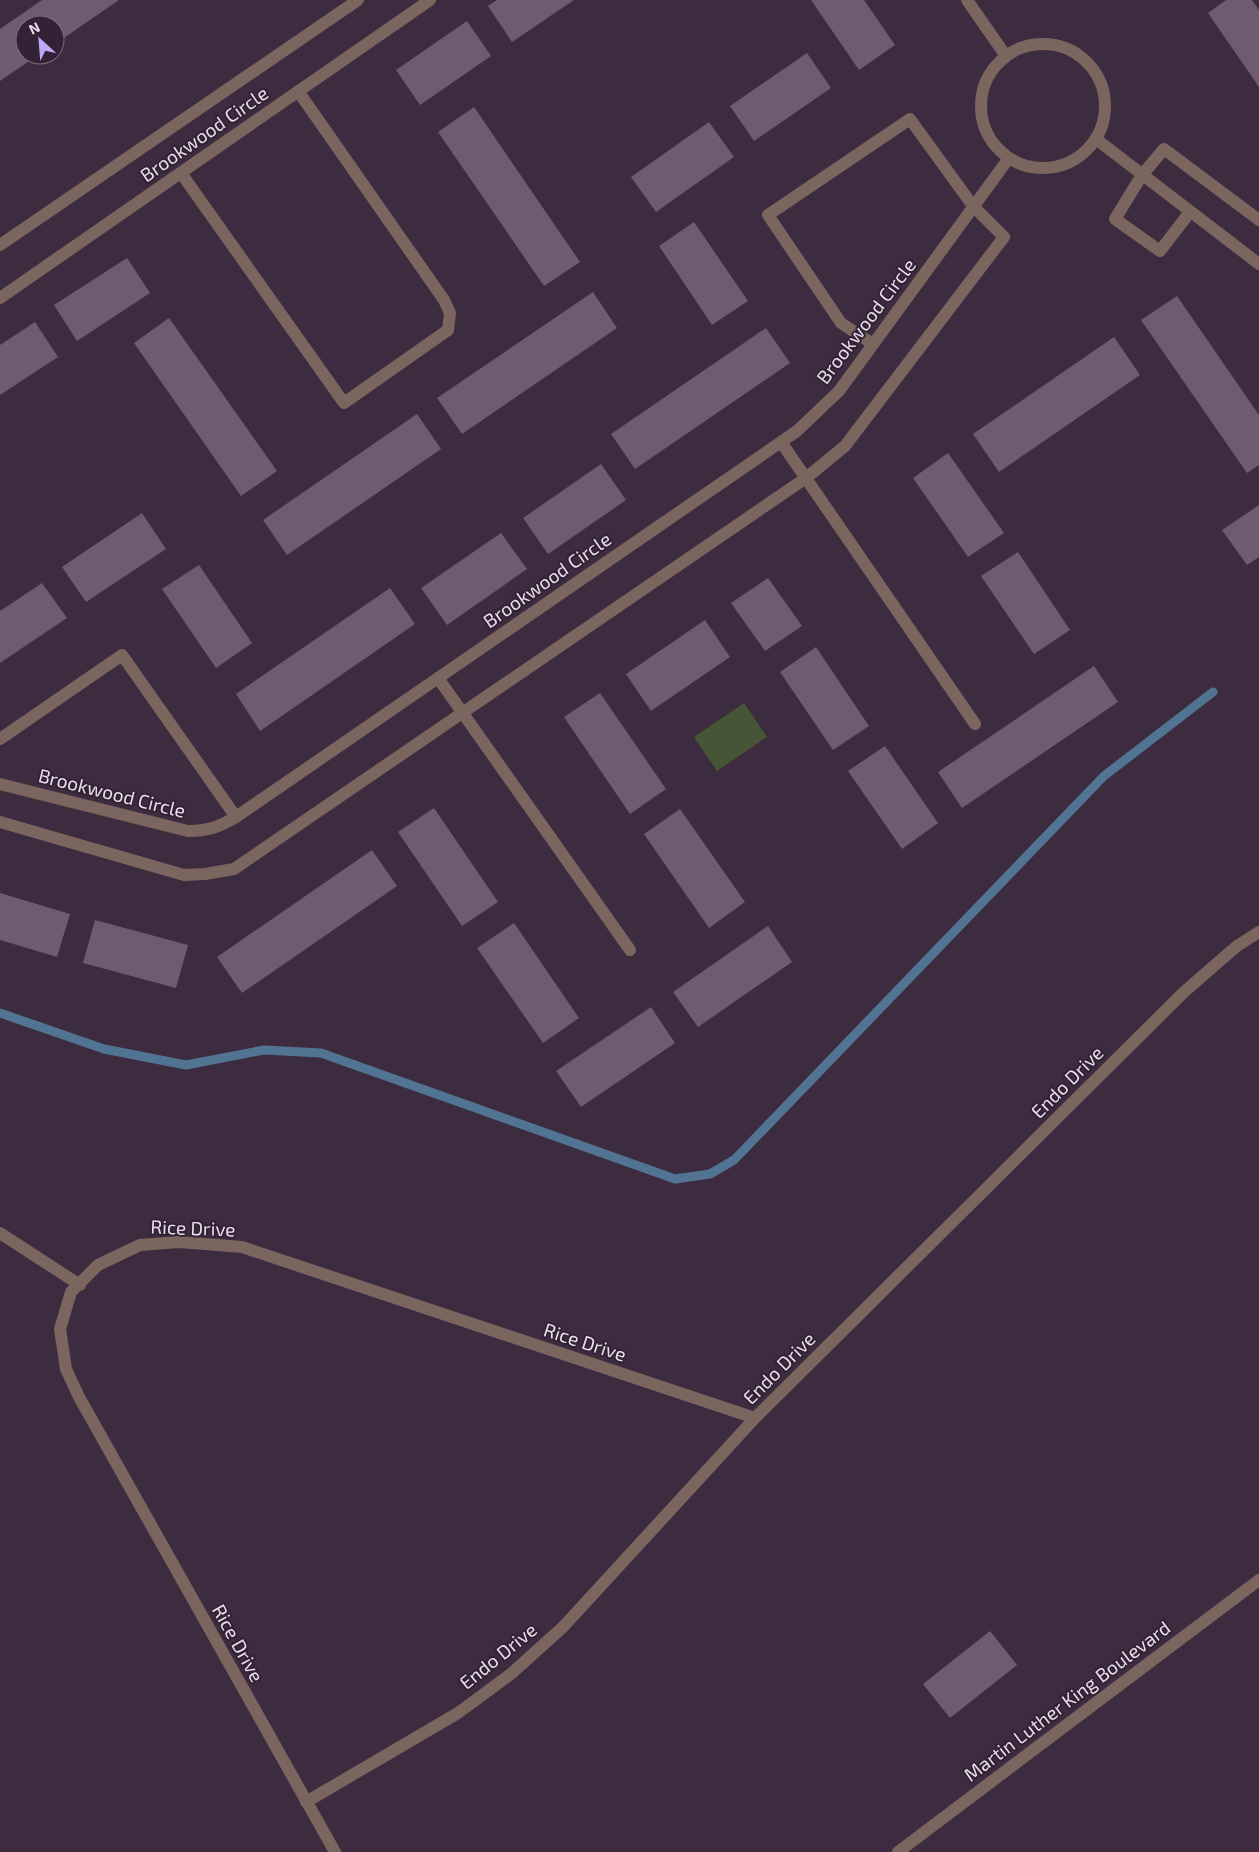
<svg xmlns="http://www.w3.org/2000/svg" width="1259" height="1852" viewBox="0 0 1259 1852" font-family="'Exo 2',sans-serif">
<rect width="100%" height="100%" fill="#3d2c3f"/>
<path fill="#465535" d="M744,703L767,737L717,771L694,737Z"/>
<g fill="none" stroke-linecap="round" stroke-linejoin="round">
<path stroke="#517492" stroke-width="9" d="M0,1013L104,1049L186,1065L264,1050L321,1053L675,1179L710,1174L734,1160L1104,776L1213,692"/>
</g>
<path fill="#6e5b71" d="M42,0H119L55,44V25H25V55H38L0,81V29Z
M497,0H574L512,42L488,6Z
M811,0H864L895,45L859,70Z
M1226,0H1252L1259,10V87L1208,13Z
M467,21L491,56L420,105L396,70Z
M807,53L831,88L754,141L730,106Z
M474,107L580,262L544,286L438,132Z
M709,122L734,157L656,212L631,177Z
M694,222L748,301L712,325L659,246Z
M127,258L150,293L77,341L54,305Z
M593,292L617,328L462,434L437,398Z
M1177,296L1259,415V465L1247,473L1141,320Z
M169,318L277,471L241,496L134,343Z
M35,322L58,357L0,395V345Z
M766,328L790,363L635,469L611,434Z
M1114,337L1140,375L999,472L973,434Z
M417,414L441,449L287,555L263,520Z
M948,453L1004,533L968,557L913,478Z
M601,464L626,500L548,554L523,518Z
M1259,505V557L1247,565L1222,530Z
M142,513L166,549L86,602L62,567Z
M501,533L527,569L447,625L421,588Z
M1018,552L1070,630L1034,654L981,576Z
M199,565L252,643L216,668L162,589Z
M768,578L802,626L765,651L731,603Z
M42,583L67,618L0,663V611Z
M390,588L415,624L260,731L236,694Z
M705,620L730,657L651,711L626,674Z
M816,647L869,726L833,750L780,672Z
M1094,666L1118,702L962,808L938,772Z
M600,693L666,789L630,814L564,717Z
M885,746L938,823L902,849L848,771Z
M434,808L498,902L462,926L398,832Z
M680,809L745,902L709,928L644,834Z
M372,850L397,886L242,993L217,957Z
M0,893L70,914L57,957L0,940Z
M95,920L188,945L176,988L83,963Z
M514,923L579,1018L543,1043L477,948Z
M768,926L792,962L698,1027L673,992Z
M651,1007L675,1043L581,1107L556,1071Z
M990,1631L1017,1665L950,1718L923,1684Z"/>
<g fill="none" stroke-linecap="round" stroke-linejoin="round">
<path stroke="#7a655f" stroke-width="12" d="M1096,139L1259,264
M181,173L344,403L448,330L450,313L444,300L298,91
M1190,212L1160,251L1115,219L1142,175L1164,149L1259,220
M0,245L358,0
M781,442L975,724
M438,678L630,950
M0,739L122,655L236,817
M0,822L184,875L205,874L234,869L806,478L845,446L1004,237L973,206L910,119L768,215L841,323L873,344"/>
<path stroke="#7a655f" stroke-width="12" d="M967,0L1006,56
M981 106a62 62 0 1 1 124 0a62 62 0 1 1-124 0Z
M0,298L430,0
M0,784L188,831C208,831 219,827 236,817L797,431L839,391L1009,158
M0,1233L80,1285
M306,1802L458,1713L512,1673L563,1627L755,1418L1184,992L1237,946L1259,932
M335,1852L79,1397L66,1369L60,1329L71,1292L98,1265L140,1245L179,1242L242,1247L755,1418
M898,1852L1259,1580"/>
</g>
<g text-anchor="middle" stroke-width="4" stroke-linejoin="round" paint-order="stroke">
<g font-size="19" fill="#e9deeb" stroke="#332235">
<text transform="translate(204 134) rotate(-35)" y="7">Brookwood Circle</text>
<text transform="translate(866 321) rotate(-53)" y="7">Brookwood Circle</text>
<text transform="translate(547 580) rotate(-35)" y="7">Brookwood Circle</text>
<text transform="translate(112 793) rotate(14)" y="7">Brookwood Circle</text>
<text transform="translate(1067 1082) rotate(-45)" y="7">Endo Drive</text>
<text transform="translate(193 1228) rotate(2)" y="7">Rice Drive</text>
<text transform="translate(585 1342) rotate(18)" y="7">Rice Drive</text>
<text transform="translate(779 1368) rotate(-45)" y="7">Endo Drive</text>
<text transform="translate(238 1643) rotate(61)" y="7">Rice Drive</text>
<text transform="translate(498 1656) rotate(-39)" y="7">Endo Drive</text>
<text transform="translate(1067 1701) rotate(-37)" y="7">Martin Luther King Boulevard</text>
</g>
</g>
<g transform="translate(40 40) rotate(334)"><circle r="24" fill="#332235" stroke="#7c6d7e"/>
<path d="M0-4L9 19L0 12L-9 19Z" fill="#bda9f5"/>
<text y="-8" font-size="14" font-weight="bold" text-anchor="middle" fill="#e9deeb">N</text>
</g>
</svg>
